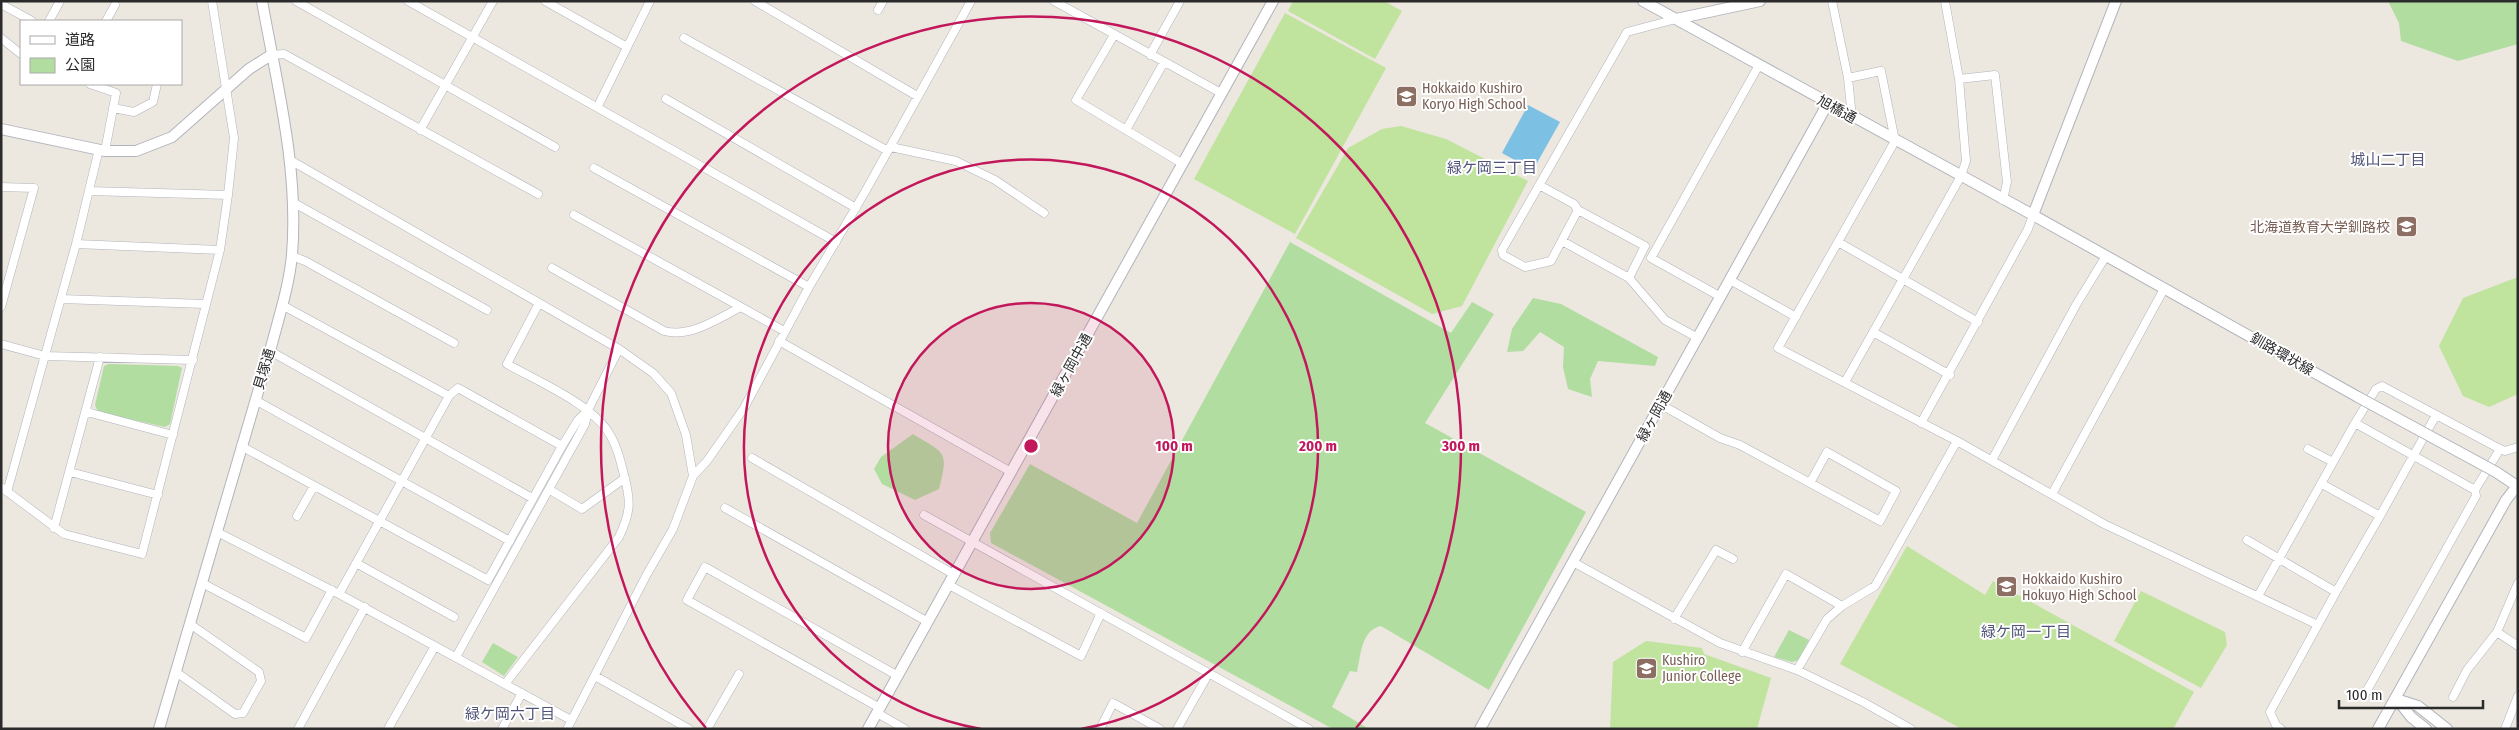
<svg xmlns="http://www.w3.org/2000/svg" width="2519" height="730" viewBox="0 0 2519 730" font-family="'Fira Sans Condensed','Noto Sans JP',sans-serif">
<rect width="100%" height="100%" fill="#ece7df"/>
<path fill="#b1dda1" d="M2388,1H2514L2518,5V44L2458,61L2401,41L2399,23Z
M1290,242L1451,333L1472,302L1494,314L1425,423L1586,512L1489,690L1381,626C1361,630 1361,655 1357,672L1350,671L1332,707L1369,729H1333L991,543L990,533L1030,464L1137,523Z
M1533,298L1561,304L1658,357L1655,366L1598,361L1590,379L1592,397L1568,389L1563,367L1564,347L1540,332L1523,351L1507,352L1512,329Z
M109,364L178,366L182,368L170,424L165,427L98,412L95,405L104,366Z
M913,434C945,454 949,450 939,489L915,500L882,484L874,469L881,457Z
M1789,630L1809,640L1799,660L1792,662L1774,657Z
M493,643L518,657L504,676L482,662Z"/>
<path fill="#c0e39e" d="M1293,1H1384L1402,11L1375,59L1288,11Z
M1285,13L1386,68L1295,234L1194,179Z
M1401,126L1446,139L1528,181L1462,306L1432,314L1296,238L1348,148L1382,129Z
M2518,277V394L2489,407L2463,396L2439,346L2463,298Z
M1907,546L1985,595L1993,581L2194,692L2173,729H1962L1840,664Z
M2141,591L2225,632L2227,645L2201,688L2114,641Z
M1646,641L1702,648L1704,654L1771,678L1757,729H1610L1613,662Z"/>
<path fill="#7cc0e3" d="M1528,105L1560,122L1533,170L1502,153Z"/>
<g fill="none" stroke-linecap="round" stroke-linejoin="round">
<defs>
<path id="minor" d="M296,1L555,147
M408,1L836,242
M545,1L627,47
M755,1L917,96
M1054,1L1221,93
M1832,1L1848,78L1852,117
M1,4L32,21
M878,10L883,1
M49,21L60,1
M106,21L115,5
M1114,35L1076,100L1183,164
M1,38L21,54
M684,38L888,151
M271,55L284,54L538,194
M1150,55L1180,1
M1848,78L1881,71L1895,141L1778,348L1957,441L2104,524L2318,625
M1959,79L1995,75L2007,182L2003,200
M90,84L116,93L105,151
M666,99L856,208
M598,106L650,1
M113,108L134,112L153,102L157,84
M420,130L493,1
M1126,130L1164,62
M891,147L956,161L995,180L1044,213
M290,160L619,349L653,373L671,393L686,435L693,476L673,529L647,574L567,729
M594,168L809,287
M1539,185L1574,204L1578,210
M1,187L34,188L1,307
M89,191L228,195
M294,203L487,310
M574,215L741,307
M1562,241L1629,278L1665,320L1698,338
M1838,242L1978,322
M76,244L220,250
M292,256L305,261L454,343
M552,268L664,331C691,338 717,319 741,307L784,331
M1629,278L1645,246L1578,210L1551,261L1525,267L1503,255L1502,250L1627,32L1676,19
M1730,280L1796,317
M1721,297L1651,258L1759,65
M61,299L205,304
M282,305L449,396L458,388L562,446
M1873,332L1950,375
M779,341L1011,472
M1,344L45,356L193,360
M270,351L532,498
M1845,382L1961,176L1966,161L1959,79L1945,1
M255,400L510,541
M1660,404L1720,438L1740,445L1880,521L1896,491L1827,452L1810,483
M87,412L173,435
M1921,423L2028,229L2033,215
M2355,423L2376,389L2382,386L2500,449L2505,451L2518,447
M241,446L488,580L562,446L578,420L588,410
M2308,449L2333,462
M752,458L955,575
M1992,460L2076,305L2106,256
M70,472L158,495
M693,476L707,461L744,408L809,287L865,192L971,1
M2322,484L2380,516L2336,592
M1,487L64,534L142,554L220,250L228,195L234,138L212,1
M550,490L582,509L625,478
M2475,490L2500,449
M7,492L76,244L99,149
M2052,494L2164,289
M725,508L928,622
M924,515L1309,729
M297,516L314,486
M2380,516L2436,415
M54,528L100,357
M217,532L339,594L571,720
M2247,540L2336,592L2270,712L2276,725L2281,729
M1573,562L1720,643L1797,670L1863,702L1911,729
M356,563L454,617
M202,583L306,638L332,590
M949,585L1081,656L1101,613
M339,594L449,396
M2258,596L2355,423L2475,490L2476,496L2365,694
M1674,619L1716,550L1733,559
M2497,632L2518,646
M1742,652L1786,574L1842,606
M456,657L585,424L588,410L619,349
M1797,670L1827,619L1842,606L1875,586L1957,441
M176,672L235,714L243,713L261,681L259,672L190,624
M595,676L689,729
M505,684L619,537C631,512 631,501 624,475C621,462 617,446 610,435C594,405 537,381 507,364L538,305
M2453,697L2467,670L2497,632L2518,583
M880,708L687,600L705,567L898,676
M877,713L905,729
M298,729L365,607
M388,729L435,646
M502,729L522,693
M707,729L739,674
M1100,729L1113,703L1160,729
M1177,729L1209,673
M2505,729L2518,696"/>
<path id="tertiary" d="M1643,1L2033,215
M2116,1L2033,215L2358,397
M1676,19L1760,1
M1,129L105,151H136L172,137L249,69L271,55
M2396,699L2418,706L2447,729
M2397,699L2411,717L2426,729
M159,729L270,351C278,320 289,287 292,255C299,169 277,85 262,1
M868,729L1273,1
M1480,729L1828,103
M2378,729L2506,500L2517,486L2496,472"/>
</defs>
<use href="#minor" stroke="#b2b4bd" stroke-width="9"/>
<use href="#tertiary" stroke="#b2b4bd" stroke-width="12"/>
<use href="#minor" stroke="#fff" stroke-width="8"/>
<use href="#tertiary" stroke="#fff" stroke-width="10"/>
<defs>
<path id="tertiary-bridge" d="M2358,397L2496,472"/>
</defs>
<use href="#tertiary-bridge" stroke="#b2b4bd" stroke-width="12" stroke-linecap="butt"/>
<use href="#tertiary-bridge" stroke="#fff" stroke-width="10"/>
</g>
<circle cx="1031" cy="446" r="143" fill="#c2185b" fill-opacity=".12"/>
<g fill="none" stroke="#c2185b" stroke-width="2.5">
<circle cx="1031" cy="446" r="143"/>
<path d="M981 729A287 287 0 1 1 1081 729"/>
<path d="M706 728A430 430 0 1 1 1356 728"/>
</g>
<defs>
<symbol id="school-square" viewBox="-11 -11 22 22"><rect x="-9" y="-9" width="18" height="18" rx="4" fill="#8d6e63" stroke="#fff"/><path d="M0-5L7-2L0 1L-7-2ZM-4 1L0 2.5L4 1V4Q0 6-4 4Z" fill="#fff"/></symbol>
<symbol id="university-square" viewBox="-11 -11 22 22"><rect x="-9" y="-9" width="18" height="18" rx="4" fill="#8d6e63" stroke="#fff"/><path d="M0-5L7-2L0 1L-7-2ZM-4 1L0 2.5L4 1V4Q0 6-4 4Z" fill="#fff"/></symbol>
</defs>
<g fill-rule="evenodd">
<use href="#school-square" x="1394" y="84" width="25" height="25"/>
<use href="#university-square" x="2394" y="214" width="25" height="25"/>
<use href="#school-square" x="1994" y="574" width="25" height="25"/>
<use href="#university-square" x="1634" y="656" width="25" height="25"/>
</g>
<g text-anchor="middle" stroke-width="4" stroke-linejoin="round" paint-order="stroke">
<g font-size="14" fill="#785e54" stroke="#fff" text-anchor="start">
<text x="1422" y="93">Hokkaido Kushiro<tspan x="1422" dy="16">Koryo High School</tspan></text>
<text x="2390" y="232" text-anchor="end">北海道教育大学釧路校</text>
<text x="2022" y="584">Hokkaido Kushiro<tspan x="2022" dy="16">Hokuyo High School</tspan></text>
<text x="1662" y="665">Kushiro<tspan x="1662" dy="16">Junior College</tspan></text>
</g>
<g font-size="14" fill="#2b2b2b" stroke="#fff">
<text transform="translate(1837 109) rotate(29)" y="5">旭橋通</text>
<text transform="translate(2282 354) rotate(30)" y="5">釧路環状線</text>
<text transform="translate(1071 365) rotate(-61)" y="5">緑ヶ岡中通</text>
<text transform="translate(264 369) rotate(-73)" y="5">貝塚通</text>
<text transform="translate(1654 416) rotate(-61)" y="5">緑ヶ岡通</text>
</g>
<g font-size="15" fill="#505478" stroke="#fff">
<text x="2388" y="165">城山二丁目</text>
<text x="1492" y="173">緑ケ岡三丁目</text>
<text x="2026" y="637">緑ケ岡一丁目</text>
<text x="510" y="719">緑ケ岡六丁目</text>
</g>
</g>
<circle cx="1031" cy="446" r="8" fill="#c2185b" stroke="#fff" stroke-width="2.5"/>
<g font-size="15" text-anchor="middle" font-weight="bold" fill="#c2185b" stroke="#fff" stroke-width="4" stroke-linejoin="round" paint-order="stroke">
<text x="1174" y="451">100 m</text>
<text x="1318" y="451">200 m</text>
<text x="1461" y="451">300 m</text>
</g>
<rect width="2519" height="730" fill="none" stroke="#2b2b2b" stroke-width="5"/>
<rect x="20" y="20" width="162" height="65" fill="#ffffff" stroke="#aaaaaa"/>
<rect x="30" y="36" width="25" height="8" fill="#ffffff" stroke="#aaaaaa"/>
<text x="65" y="45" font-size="15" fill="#2b2b2b">道路</text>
<rect x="30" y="58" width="25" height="15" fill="#b1dda1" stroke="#aaaaaa"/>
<text x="65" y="70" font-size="15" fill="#2b2b2b">公園</text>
<path d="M2339 700v8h144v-8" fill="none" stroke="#2b2b2b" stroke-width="2.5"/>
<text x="2346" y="700" font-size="15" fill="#2b2b2b" stroke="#ffffff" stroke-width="4" paint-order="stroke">100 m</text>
</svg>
